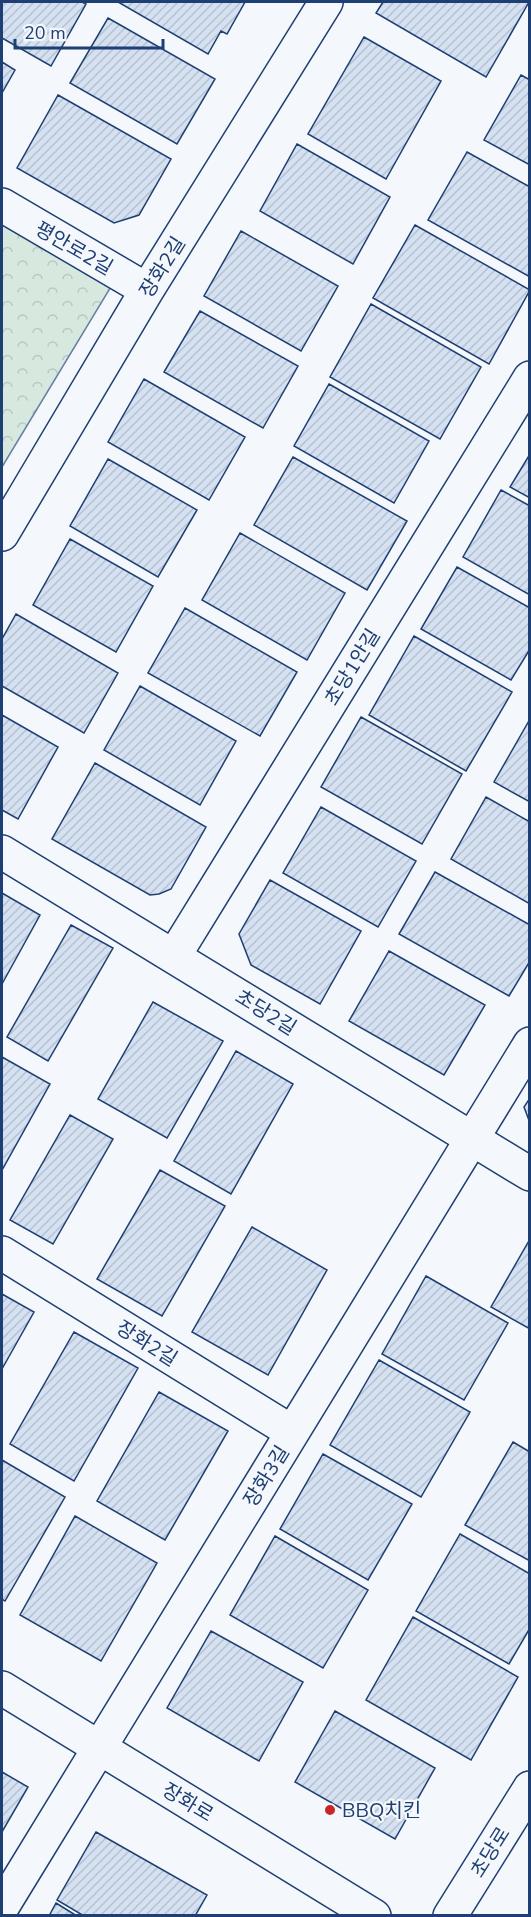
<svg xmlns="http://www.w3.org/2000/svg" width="531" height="1917" viewBox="0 0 531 1917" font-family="'Nunito Sans','Noto Sans KR',sans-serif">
<defs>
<pattern id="park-crowns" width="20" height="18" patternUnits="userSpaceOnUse" patternTransform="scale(1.5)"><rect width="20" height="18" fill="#d7e8df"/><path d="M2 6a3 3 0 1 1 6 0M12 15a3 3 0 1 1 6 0" fill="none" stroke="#b8c8c3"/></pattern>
<pattern id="building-hatch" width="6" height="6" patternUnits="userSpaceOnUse" patternTransform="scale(1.5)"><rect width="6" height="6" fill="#d5e0f0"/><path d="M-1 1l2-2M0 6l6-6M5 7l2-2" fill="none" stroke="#b6c1d1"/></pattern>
</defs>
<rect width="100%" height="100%" fill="#f4f7fb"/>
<path fill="url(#park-crowns)" stroke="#687fa3" stroke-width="1.5" d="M2,218L112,285L2,467Z"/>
<path fill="url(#building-hatch)" stroke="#1d3f73" stroke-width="1.5" d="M2,2H82L86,4L51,66L2,38Z
M118,2H245L227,34L221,31L208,54Z
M383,2H529L486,77L376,13Z
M108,18L215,79L177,144L70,83Z
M364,37L441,81L386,179L308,134Z
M2,62L15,70L2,93Z
M521,75L530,80V165L484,140Z
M58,95L171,159L139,215L114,223L17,168Z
M297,144L390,197L353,264L260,211Z
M467,152L530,187V277L428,220Z
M415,225L530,290L489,364L373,298Z
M241,231L338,286L301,351L204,296Z
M371,304L481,367L440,439L330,377Z
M200,311L298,366L263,428L164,372Z
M144,379L245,437L209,500L108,442Z
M329,384L429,441L394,503L294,446Z
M530,454V498L510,487Z
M293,457L407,521L367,590L254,525Z
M108,459L197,510L158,577L70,526Z
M501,490L530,506V595L463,557Z
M240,533L345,593L307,660L202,600Z
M70,539L153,586L116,652L33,605Z
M457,567L530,608V649L511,680L421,629Z
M185,608L297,672L260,736L148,673Z
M16,614L118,673L84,733L2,686V639Z
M414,636L512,692L466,771L369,715Z
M140,686L236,741L200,805L104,750Z
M2,715L58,747L18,819L2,810Z
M361,717L462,774L422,844L321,787Z
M530,719V802L494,782Z
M95,763L206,827L171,889L159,894L150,895L52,839Z
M486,797L530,822V904L451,859Z
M321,807L416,861L378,927L283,873Z
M435,872L530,925V961L509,996L399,934Z
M270,880L361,931L320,1004L251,965L239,934Z
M2,893L40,915L2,984Z
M71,925L113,948L48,1061L7,1037Z
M389,951L485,1005L444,1075L349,1021Z
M153,1002L223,1041L167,1138L98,1099Z
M236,1051L293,1084L231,1194L174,1161Z
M2,1057L50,1084L2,1170Z
M530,1098V1123L524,1107Z
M70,1115L113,1139L53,1244L10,1220Z
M160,1170L225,1206L162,1316L97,1279Z
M252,1227L327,1270L268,1375L192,1332Z
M530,1239V1329L491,1307Z
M426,1276L508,1323L464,1400L382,1354Z
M2,1294L34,1312L2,1369Z
M74,1332L138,1368L74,1481L10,1444Z
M379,1360L470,1412L421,1497L330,1445Z
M159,1392L228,1431L165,1540L97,1501Z
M513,1442L530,1452V1561L465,1525Z
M323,1454L412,1504L368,1580L280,1529Z
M2,1460L65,1497L5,1601L2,1599Z
M75,1516L157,1563L101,1661L20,1615Z
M460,1534L530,1574V1628L509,1664L416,1611Z
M275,1536L368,1590L323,1668L230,1615Z
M413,1617L518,1677L471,1760L366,1700Z
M211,1631L303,1682L259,1761L167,1708Z
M335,1711L435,1768L395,1839L295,1782Z
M2,1772L28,1787L2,1832Z
M96,1832L207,1895L195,1916H84L57,1900Z
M56,1903L77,1916H49Z"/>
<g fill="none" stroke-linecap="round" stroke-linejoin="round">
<defs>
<path id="minor" d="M2,205L147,290
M2,534L147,290L326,2
M2,852L530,1174
M174,956L530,378
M2,1253L292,1432
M2,1907L530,1044"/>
<path id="tertiary" d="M2,1688L374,1916
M450,1916L530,1788"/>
</defs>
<use href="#minor" stroke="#1d3f73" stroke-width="36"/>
<use href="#tertiary" stroke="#1d3f73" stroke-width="36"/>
<use href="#minor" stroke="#f4f7fb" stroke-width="33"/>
<use href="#tertiary" stroke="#f4f7fb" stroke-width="33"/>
</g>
<circle fill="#c62828" stroke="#f4f7fb" stroke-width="2" cx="330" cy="1810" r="6"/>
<g text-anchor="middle" stroke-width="4.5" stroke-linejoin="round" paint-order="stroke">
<g font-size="20" fill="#1d3f73" stroke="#f4f7fb">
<text transform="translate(74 248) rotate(30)" y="7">평안로2길</text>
<text transform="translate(162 267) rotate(-58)" y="7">장화2길</text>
<text transform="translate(352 667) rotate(-58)" y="7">초당1안길</text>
<text transform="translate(266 1012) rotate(32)" y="7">초당2길</text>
<text transform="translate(147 1343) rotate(32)" y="7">장화2길</text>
<text transform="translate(266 1476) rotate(-58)" y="7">장화3길</text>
<text transform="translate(188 1802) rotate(31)" y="7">장화로</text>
<text transform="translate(490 1852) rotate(-58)" y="7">초당로</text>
</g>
<g font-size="20" fill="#1d3f73" stroke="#f4f7fb" text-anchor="start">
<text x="342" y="1817">BBQ치킨</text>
</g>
</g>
<rect width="531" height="1917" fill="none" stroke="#1d3f73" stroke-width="6"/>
<path d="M15 39v9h148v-9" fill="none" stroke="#1d3f73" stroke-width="3"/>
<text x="24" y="39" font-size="18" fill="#1d3f73" stroke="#f4f7fb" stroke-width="4.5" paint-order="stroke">20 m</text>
</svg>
